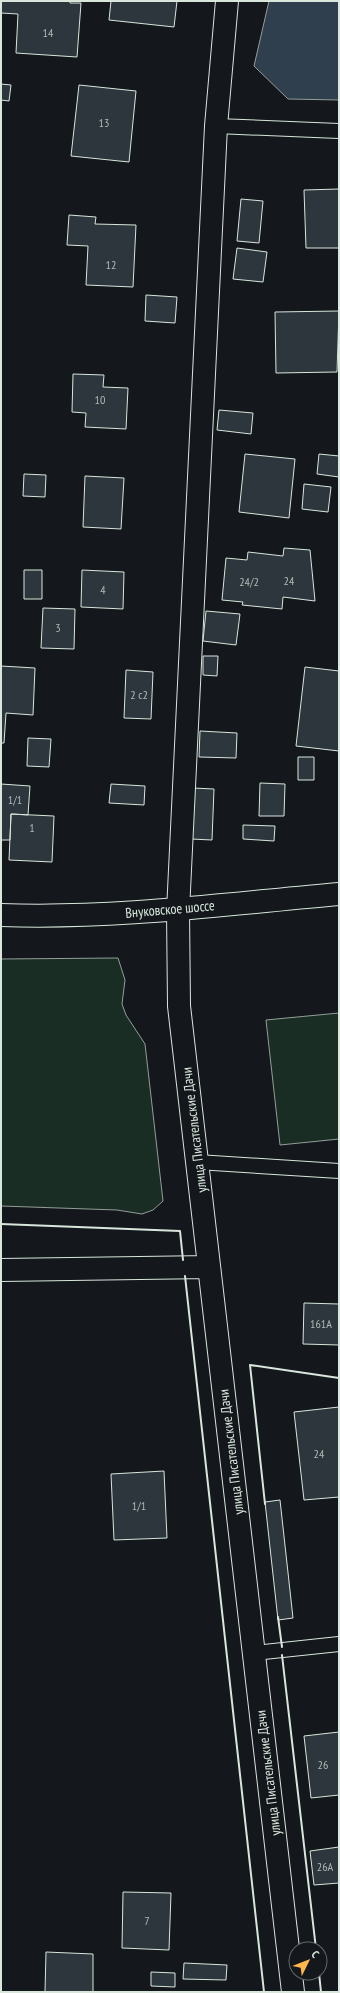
<svg xmlns="http://www.w3.org/2000/svg" width="340" height="1993" viewBox="0 0 340 1993" font-family="'PT Sans Narrow',sans-serif">
<rect width="100%" height="100%" fill="#14181c"/>
<path fill="#1a2d24" stroke="#939e99" d="M118,958L125,980L122,1004L126,1015L145,1044L163,1201L153,1210L142,1214L117,1210L1,1206V959Z
M339,1013V1139L280,1145L266,1020Z"/>
<path fill="#2f3f4d" stroke="#939e99" d="M269,1H339V100L288,99L254,66Z"/>
<path fill="#2c363c" stroke="#d8e6dc" d="M1,1H70V3H81L77,57L16,53L18,14L1,13Z
M111,1H177L174,27L109,20Z
M1,84L11,85L9,101L1,100Z
M79,85L136,91L129,162L71,156Z
M339,189V248H306L304,190Z
M241,199L263,201L259,243L237,241Z
M69,215L96,217L95,224L136,225L133,287L86,285L88,246L67,245Z
M237,248L267,252L263,282L233,279Z
M146,295L177,297L175,323L145,321Z
M339,311L337,372L276,373L275,312Z
M73,374L104,375L103,387L128,388L126,429L85,427L86,413L72,412Z
M219,410L253,413L251,434L217,430Z
M245,454L295,459L289,518L239,512Z
M319,454L339,456V477L317,474Z
M24,474L46,475L45,497L23,496Z
M85,476L124,478L121,529L83,527Z
M304,484L331,487L328,512L302,509Z
M284,548L310,550L315,601L283,597L282,609L242,605L243,602L222,600L226,558L247,560L248,552L283,556Z
M24,570H42V599H24Z
M82,570L124,572L123,609L81,607Z
M43,608L75,609L74,649L41,648Z
M206,611L240,614L236,645L203,641Z
M203,656H218L217,676L203,675Z
M1,666L35,668L33,715L6,713L4,743H1Z
M305,667L339,671V751L296,746Z
M126,670L153,672L151,719L124,718Z
M200,731L237,733L236,758L199,757Z
M28,738L51,739L49,767L27,766Z
M298,757H314V780H298Z
M260,783L285,784L284,816H259Z
M1,784L30,786L28,815L11,814L10,840H1Z
M111,784L145,786L144,805L109,803Z
M193,788L214,789L212,840L191,839Z
M11,814L54,816L52,862L9,860Z
M243,825L275,826L274,841L243,839Z
M304,1303L339,1304V1345L303,1344Z
M339,1407V1497L304,1500L294,1412Z
M164,1471L167,1538L114,1540L111,1474Z
M280,1500L293,1618L278,1620L265,1502Z
M339,1732V1795L311,1798L304,1736Z
M339,1847V1883L314,1885L310,1851Z
M123,1892L171,1893L169,1950L122,1948Z
M46,1952L93,1954V1992H45Z
M184,1963L227,1965L226,1980L183,1979Z
M151,1972L175,1973V1987L151,1986Z"/>
<g fill="none" stroke-linecap="round" stroke-linejoin="round">
<defs>
<path id="lane" d="M216,126L339,131
M197,1162L339,1171
M254,1653L339,1644"/>
<path id="street" d="M227,1L216,126L178,911L179,1006L293,1992
M1,1270L209,1267"/>
<path id="secondary" d="M1,915C114,919 226,904 339,894"/>
</defs>
<use href="#lane" stroke="#d8e6dc" stroke-width="16"/>
<use href="#street" stroke="#d8e6dc" stroke-width="24"/>
<use href="#secondary" stroke="#d8e6dc" stroke-width="24"/>
<use href="#lane" stroke="#14181c" stroke-width="14"/>
<use href="#street" stroke="#14181c" stroke-width="22"/>
<use href="#secondary" stroke="#14181c" stroke-width="22"/>
<path stroke="#d8e6dc" stroke-width="2" d="M1,1224L180,1231L183,1260
M185,1276L264,1992
M265,1504L250,1365L339,1378
M278,1617L282,1647
M282,1655L316,1949
M319,1973L321,1992"/>
</g>
<g text-anchor="middle" stroke-width="3" stroke-linejoin="round" paint-order="stroke">
<g font-size="12" fill="#adbab4">
<text x="48" y="37">14</text>
<text x="104" y="127">13</text>
<text x="111" y="269">12</text>
<text x="100" y="404">10</text>
<text x="289" y="585">24</text>
<text x="249" y="586">24/2</text>
<text x="103" y="594">4</text>
<text x="58" y="632">3</text>
<text x="139" y="699">2 с2</text>
<text x="15" y="804">1/1</text>
<text x="32" y="832">1</text>
<text x="321" y="1328">161А</text>
<text x="319" y="1458">24</text>
<text x="139" y="1510">1/1</text>
<text x="323" y="1769">26</text>
<text x="325" y="1871">26А</text>
<text x="147" y="1925">7</text>
</g>
<g font-size="14" fill="#d8e6dc" stroke="#14181c">
<text transform="translate(170 909) rotate(-5)" y="5">Внуковское шоссе</text>
<text transform="translate(194 1130) rotate(-97)" y="5">улица Писательские Дачи</text>
<text transform="translate(231 1452) rotate(-97)" y="5">улица Писательские Дачи</text>
<text transform="translate(268 1773) rotate(-97)" y="5">улица Писательские Дачи</text>
</g>
</g>
<rect width="340" height="1993" fill="none" stroke="#d8e6dc" stroke-width="4"/>
<g transform="translate(308 1961) rotate(47)"><circle r="19" fill="#14181c" stroke="#626a69"/>
<path d="M0-3L7 15L0 10L-7 15Z" fill="#ffb74d"/>
<text y="-6" font-size="11" font-weight="bold" text-anchor="middle" fill="#d8e6dc">С</text>
</g>
</svg>
